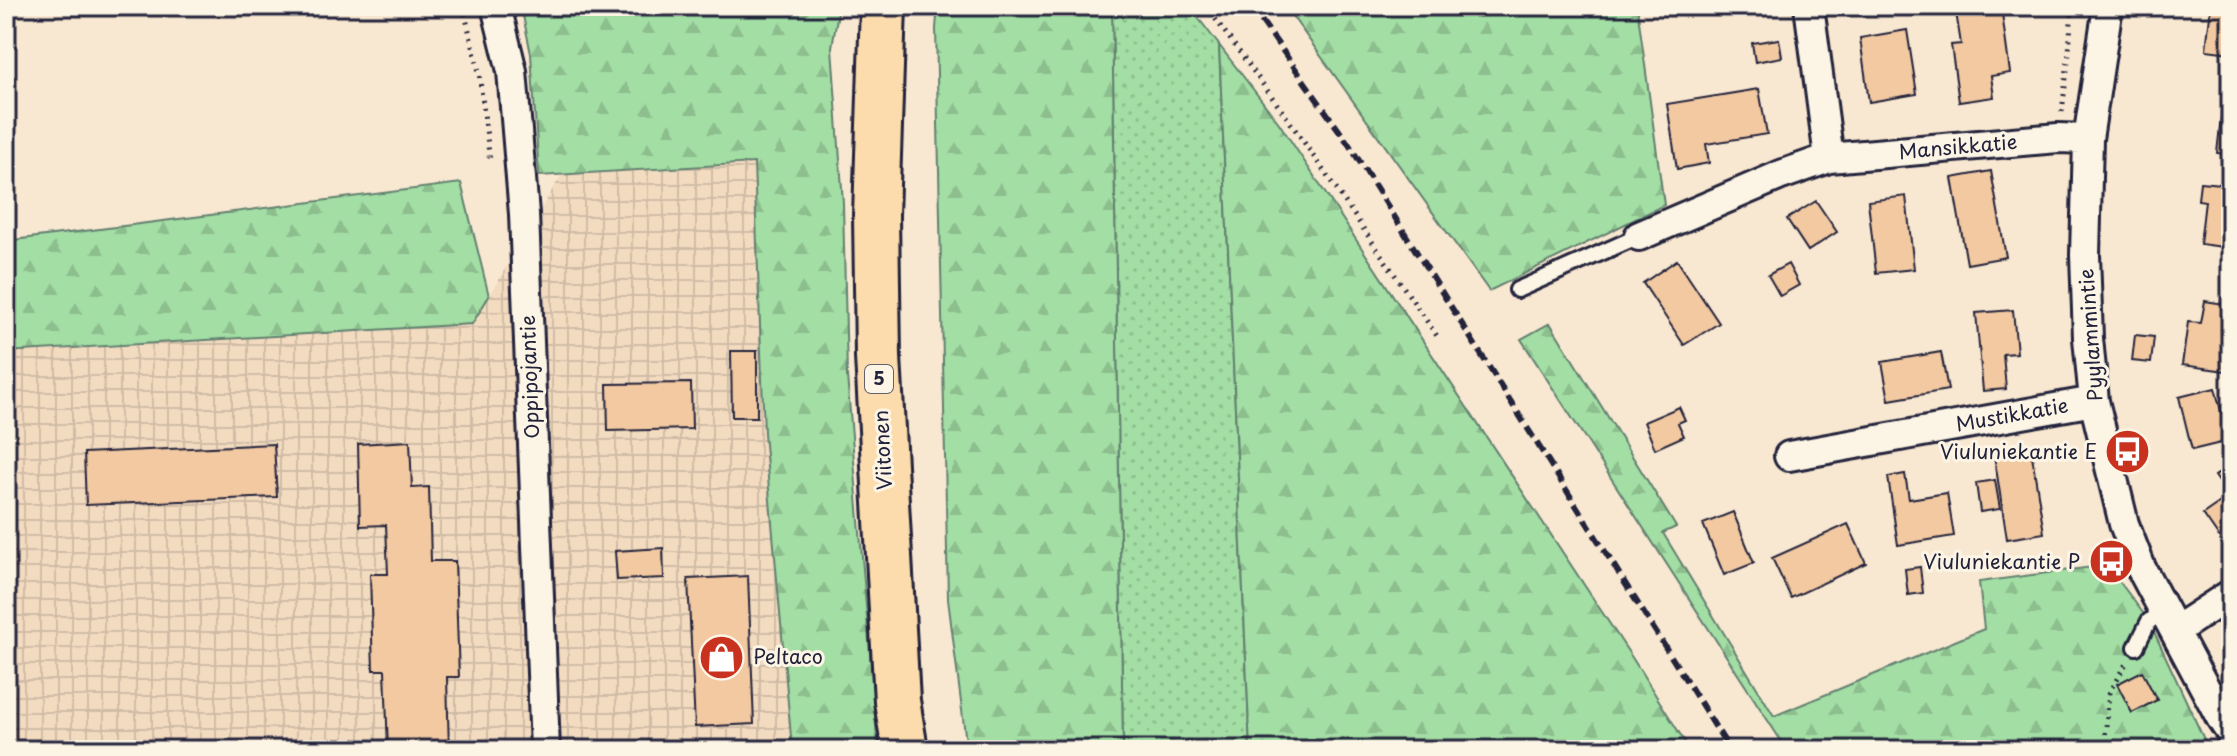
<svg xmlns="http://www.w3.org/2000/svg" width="2237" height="756" viewBox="0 0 2237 756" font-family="'Playpen Sans',sans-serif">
<defs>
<pattern id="industrial-grid" width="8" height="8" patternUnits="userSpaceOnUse" patternTransform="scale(2)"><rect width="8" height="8" fill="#f3dbc0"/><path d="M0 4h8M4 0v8" fill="none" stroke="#d0bca6"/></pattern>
<pattern id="grass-dots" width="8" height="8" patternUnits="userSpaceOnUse" patternTransform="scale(2)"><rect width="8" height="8" fill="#a3dea4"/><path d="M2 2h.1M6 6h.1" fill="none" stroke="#8cbe8e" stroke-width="1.8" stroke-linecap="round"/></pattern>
<pattern id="forest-firs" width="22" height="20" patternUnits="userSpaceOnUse" patternTransform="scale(2)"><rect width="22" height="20" fill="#a3dea4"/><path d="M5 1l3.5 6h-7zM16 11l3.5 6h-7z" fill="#8cbe8e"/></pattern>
</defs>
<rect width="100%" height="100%" fill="#f9e8d1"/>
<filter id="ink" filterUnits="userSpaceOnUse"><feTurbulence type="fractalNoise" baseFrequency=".0125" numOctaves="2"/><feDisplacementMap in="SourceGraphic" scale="16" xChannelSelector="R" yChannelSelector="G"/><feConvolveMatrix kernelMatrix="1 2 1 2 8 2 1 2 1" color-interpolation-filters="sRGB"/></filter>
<g filter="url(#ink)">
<path fill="url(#industrial-grid)" d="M754,163L764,433L792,748L761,750H6V352L472,324L562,174Z"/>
<path fill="url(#grass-dots)" stroke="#628070" stroke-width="2" d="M1112,6H1189L1219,45L1250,750H1123Z"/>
<path fill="url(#forest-firs)" stroke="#628070" stroke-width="2" d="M521,6H839L832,47L843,203L847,376L878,750H761L792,748L764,433L754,163L539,176L531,54Z
M938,6H1112L1123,750H967L948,599L936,28Z
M1285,6H1637L1664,205L1489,291Z
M1219,45L1279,123L1633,659L1690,750H1250Z
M461,183L489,296L472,324L6,352V241Z
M1550,323L1676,527L1663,533L1774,716L1984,629L1979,582L2107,565L2149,621L2209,750H1787L1521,339Z"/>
<path fill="#f2c9a1" stroke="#22223b" stroke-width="2" d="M1955,6H2001L2010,73L1991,76L1994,97L1959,102L1951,45L1961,44Z
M2211,6H2231V53L2206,50Z
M1907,30L1917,94L1869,102L1860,38Z
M1779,39L1782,57L1755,62L1752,43Z
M1759,89L1767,134L1706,144L1709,163L1677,169L1667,104Z
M2224,90H2231V155L2217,153Z
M1991,171L2006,257L1967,264L1952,178Z
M2200,182L2231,185V248L2200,244L2205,201L2198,200Z
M1906,196L1914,269L1876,273L1868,201Z
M1816,201L1837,232L1808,251L1787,219Z
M1677,260L1719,323L1684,345L1643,283Z
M1788,264L1799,285L1780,296L1768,275Z
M2205,301L2231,305V334L2226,371L2182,365L2188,322L2201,323Z
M2013,310L2017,353L2003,354L2006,389L1983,391L1976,313Z
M2135,335L2154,337L2151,363L2132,361Z
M731,351H757V417H732Z
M1941,352L1948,390L1889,400L1882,362Z
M691,383L692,429L608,431L607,384Z
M2215,388L2229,441L2192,450L2179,397Z
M1679,407L1685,420L1678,423L1684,436L1655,449L1644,422Z
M410,441L412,488L429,487L431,561H455L459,677H447L449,750H388L385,670H373L370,574H388L386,525L360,526L358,444Z
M274,444L277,497L86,505L84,453Z
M2031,449L2044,533L2007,539L1994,455Z
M2231,465V538L2223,543L2203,514L2229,496L2215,476Z
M1905,474L1909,499L1947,493L1954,536L1898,545L1888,477Z
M1995,480L2000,509L1980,512L1976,483Z
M1733,512L1754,563L1724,575L1703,524Z
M1848,524L1866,563L1791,598L1772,558Z
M663,548L664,578L617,580L615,551Z
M1920,567L1923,593L1908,595L1905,569Z
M748,576L754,724L695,727L688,579Z
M2142,671L2157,700L2132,713L2117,684Z"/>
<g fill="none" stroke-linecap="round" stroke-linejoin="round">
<defs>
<path id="lane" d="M1517,290L1639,236
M2136,647L2149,621L2166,612"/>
<path id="street" d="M496,6L512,71L524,214L545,750
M1809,6L1829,158
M2108,6L2088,139L2085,255L2088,338L2094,401L2124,524L2141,568L2221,718L2231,733
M1639,236L1781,175L1829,158L2058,138L2088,139
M1789,456L2094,401
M2176,630L2231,594"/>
<path id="highway" d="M883,6L876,215L878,357L897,701L905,750"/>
</defs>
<use href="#lane" stroke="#22223b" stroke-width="20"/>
<use href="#street" stroke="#22223b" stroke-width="34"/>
<use href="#highway" stroke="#22223b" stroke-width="50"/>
<path stroke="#22223b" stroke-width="5" stroke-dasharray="2 6" stroke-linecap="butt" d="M463,6L479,72L490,162
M1206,6L1288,119L1437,336
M2062,112L2069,53L2072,6
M2104,750L2109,692L2127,662"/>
<use href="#lane" stroke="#fcf5e5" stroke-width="14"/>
<use href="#street" stroke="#fcf5e5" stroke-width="28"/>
<use href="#highway" stroke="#fcdcac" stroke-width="44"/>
<path stroke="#22223b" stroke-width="6" stroke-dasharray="12 6" stroke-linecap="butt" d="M1251,6L1348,143L1730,750"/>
</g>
</g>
<defs>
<symbol id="bus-disc" viewBox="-11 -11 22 22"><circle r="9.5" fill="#c8321e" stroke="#fcf5e5"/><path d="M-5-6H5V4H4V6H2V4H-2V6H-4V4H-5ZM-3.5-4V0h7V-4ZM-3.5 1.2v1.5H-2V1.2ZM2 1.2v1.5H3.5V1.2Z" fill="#fff"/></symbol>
<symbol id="shop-disc" viewBox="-11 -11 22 22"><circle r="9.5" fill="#c8321e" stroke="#fcf5e5"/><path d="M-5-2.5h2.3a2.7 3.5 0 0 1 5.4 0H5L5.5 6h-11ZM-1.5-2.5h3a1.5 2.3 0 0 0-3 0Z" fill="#fff"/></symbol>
</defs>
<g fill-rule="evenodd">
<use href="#bus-disc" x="2102" y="426" width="51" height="51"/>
<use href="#bus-disc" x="2086" y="536" width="51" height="51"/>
<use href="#shop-disc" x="696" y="632" width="51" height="51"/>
</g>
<g text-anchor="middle" stroke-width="6" stroke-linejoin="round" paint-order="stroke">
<rect fill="#fcf5e5" stroke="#63616e" stroke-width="2" x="865" y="365" width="28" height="28" rx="6"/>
<g font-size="18" font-weight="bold" fill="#22223b">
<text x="879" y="385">5</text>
</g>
<g font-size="20" fill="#22223b" stroke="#fcf5e5">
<text transform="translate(1958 147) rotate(-5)" y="7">Mansikkatie</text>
<text transform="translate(2091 335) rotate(-94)" y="7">Pyylammintie</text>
<text transform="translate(530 377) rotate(-92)" y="7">Oppipojantie</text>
<text transform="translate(2012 415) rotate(-10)" y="7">Mustikkatie</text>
<text transform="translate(883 450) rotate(-93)" y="7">Viitonen</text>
</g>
<g font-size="20" fill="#22223b" stroke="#fcf5e5" text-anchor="end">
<text x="2097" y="459">Viuluniekantie E</text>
<text x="2080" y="569">Viuluniekantie P</text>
<text x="753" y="664" text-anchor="start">Peltaco</text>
</g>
</g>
<rect width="2237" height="756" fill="none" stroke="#fcf5e5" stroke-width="32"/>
<rect x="16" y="16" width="2205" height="724" fill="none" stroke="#22223b" stroke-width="3" filter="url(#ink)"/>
</svg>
